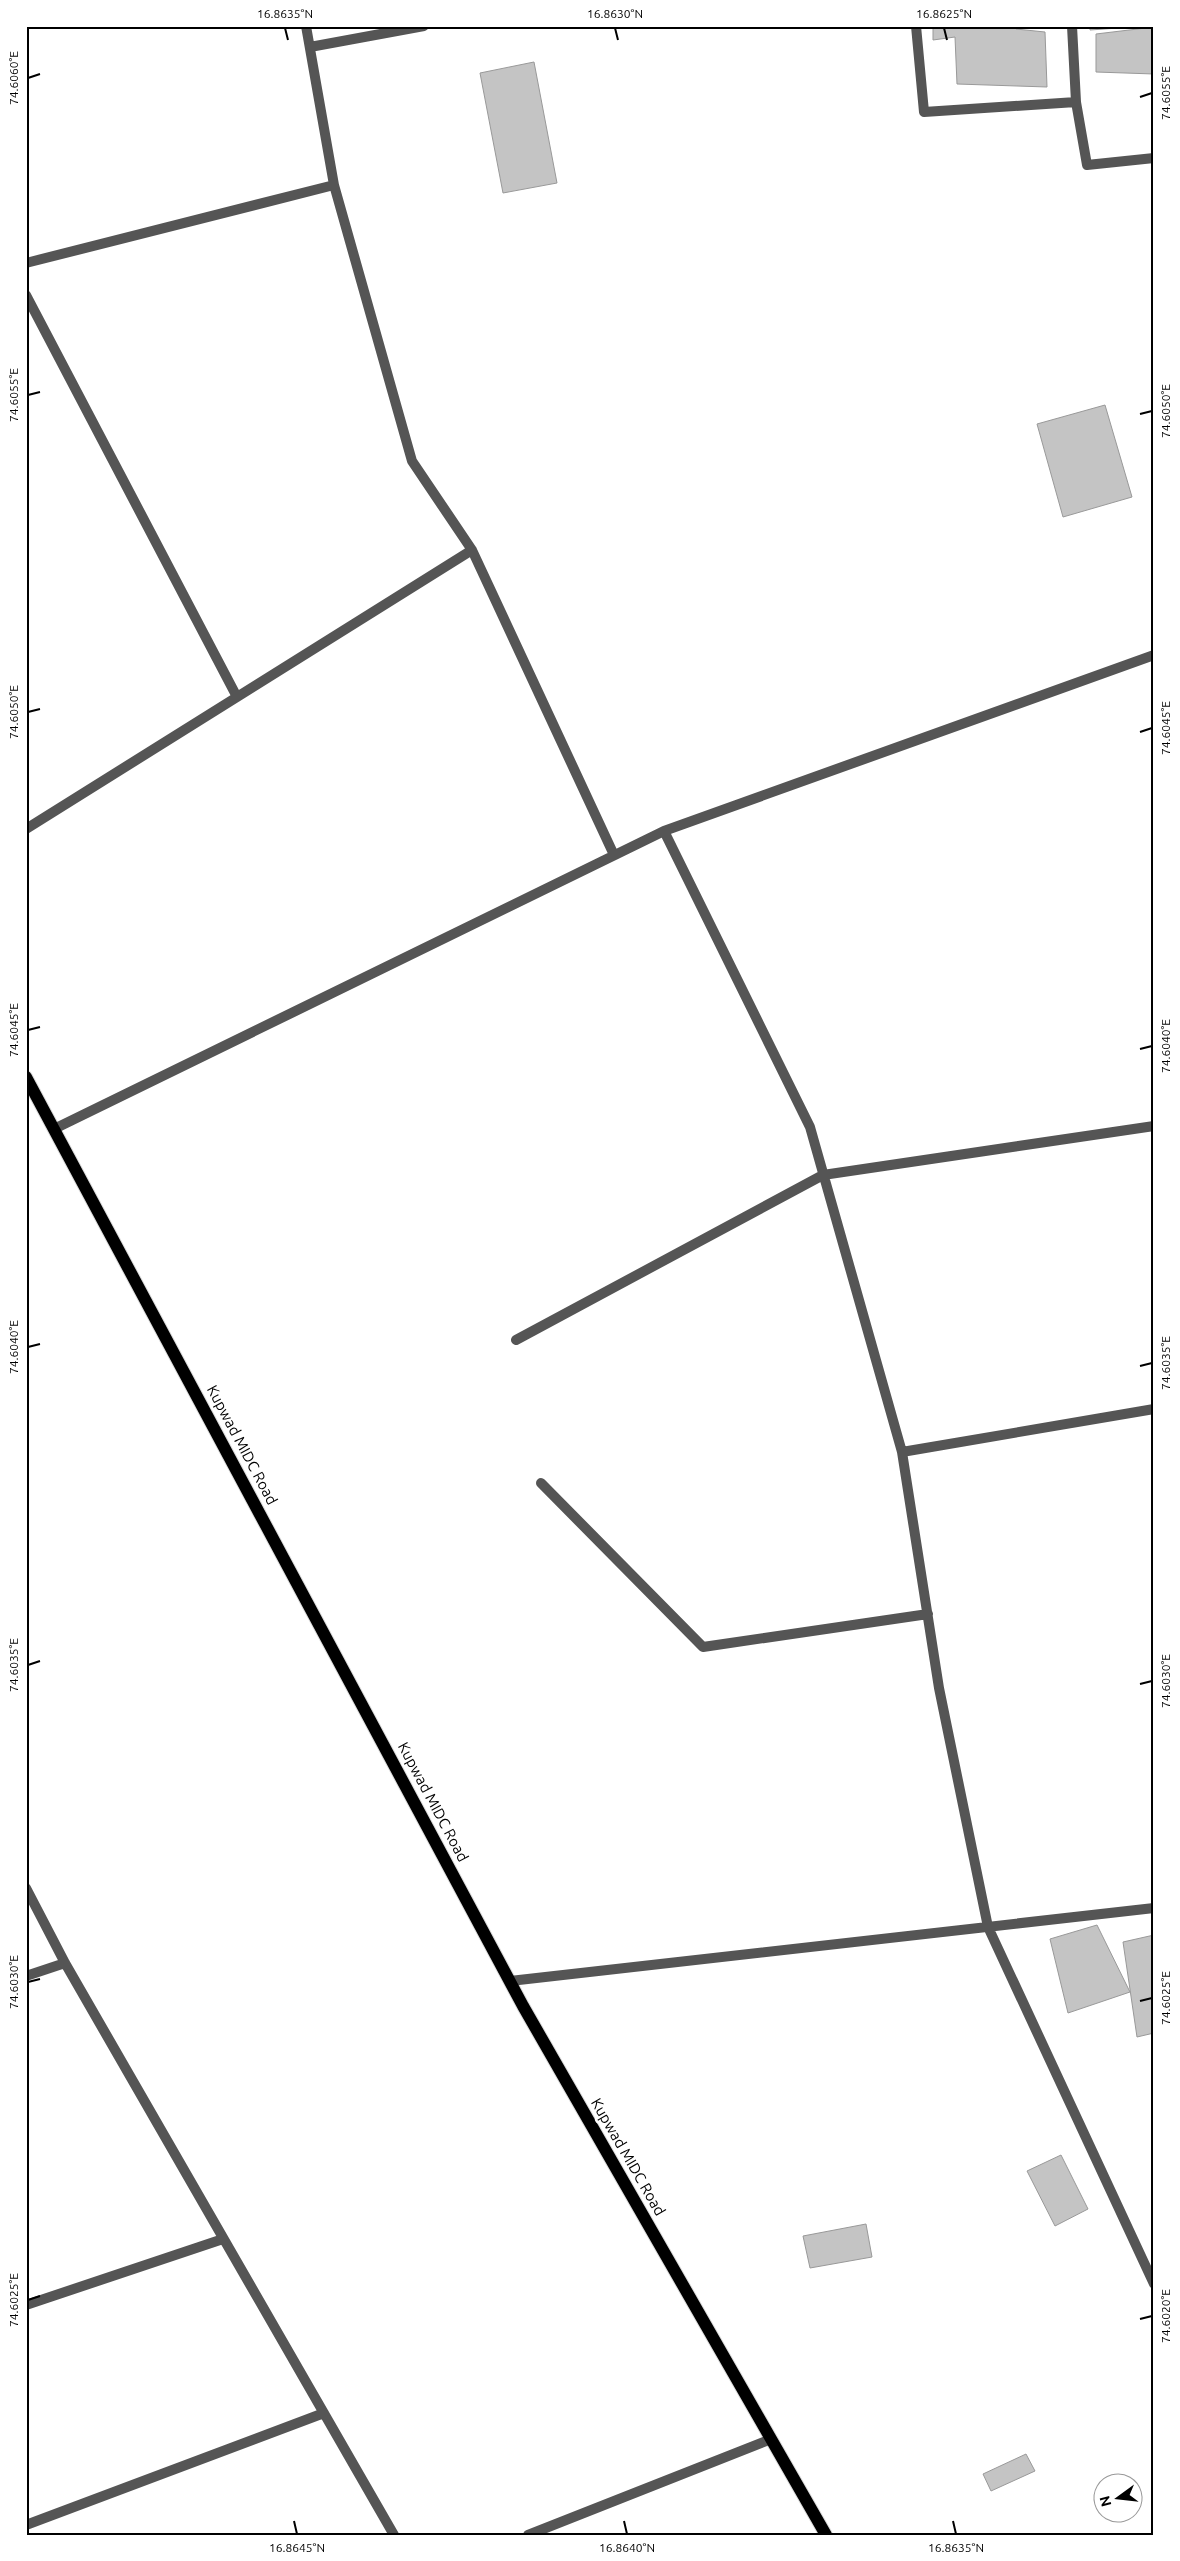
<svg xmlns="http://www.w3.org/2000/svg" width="1180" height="2561" viewBox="0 0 1180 2561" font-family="Ubuntu,sans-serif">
<rect width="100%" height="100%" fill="#fff"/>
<path fill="#c4c4c4" stroke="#999" d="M933,26H1015L1016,29L1045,32L1047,87L957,84L955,37L933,40Z
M1090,26H1146L1090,30Z
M1154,27V74L1096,72V34Z
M534,62L557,183L503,193L480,73Z
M1105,405L1132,497L1063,517L1037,424Z
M1097,1925L1130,1992L1068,2013L1050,1939Z
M1154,1935V2033L1137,2037L1123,1942Z
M1061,2155L1088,2209L1055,2226L1027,2171Z
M866,2224L872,2257L810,2268L803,2236Z
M1026,2454L1035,2471L991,2491L983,2474Z"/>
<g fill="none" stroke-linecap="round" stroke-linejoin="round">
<defs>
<path id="primary" d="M26,1077L523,2006L826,2535"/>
</defs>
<use href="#primary" stroke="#dbdbdb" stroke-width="14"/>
<path stroke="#555" stroke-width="10" d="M306,26L334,185L412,461L472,550L614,855
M916,26L924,112L1076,102L1087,165L1154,158
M1072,26L1076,102
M310,47L424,26
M26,263L334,185
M26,295L237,697
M1154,655L664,831L810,1127L902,1452L939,1688L988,1927L1154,2284
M26,829L472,550
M54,1129L664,831
M516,1340L823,1175L1154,1126
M902,1452L1154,1409
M541,1483L703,1647L928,1614
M26,1888L65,1963L394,2535
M26,1976L65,1963
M510,1981L1154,1908
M26,2305L223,2239
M26,2525L324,2413
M528,2535L771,2439"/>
<use href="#primary" stroke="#000" stroke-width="12"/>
</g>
<path fill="none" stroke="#000" stroke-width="2" d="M285,28L288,40M615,28L618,40M944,28L947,40M28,78L40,74M1140,97L1152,93M28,395L40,392M1140,414L1152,411M28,712L40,709M1140,732L1152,728M28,1030L40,1027M1140,1049L1152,1046M28,1347L40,1344M1140,1366L1152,1363M28,1665L40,1661M1140,1684L1152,1681M28,1982L40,1979M1140,2001L1152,1998M28,2300L40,2296M1140,2319L1152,2316M294,2521L297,2534M624,2521L627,2534M953,2521L956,2534"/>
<g text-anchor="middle" stroke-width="5" stroke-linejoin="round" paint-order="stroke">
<g font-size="15" fill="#000" stroke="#fff">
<text transform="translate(242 1445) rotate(62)" y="5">Kupwad MIDC Road</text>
<text transform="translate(433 1802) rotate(62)" y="5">Kupwad MIDC Road</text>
<text transform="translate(628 2157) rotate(60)" y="5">Kupwad MIDC Road</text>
</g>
</g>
<rect width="1180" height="2561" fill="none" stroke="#ffffff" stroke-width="55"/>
<g transform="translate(1118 2498) rotate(255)"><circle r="24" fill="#ffffff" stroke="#999999"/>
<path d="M0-4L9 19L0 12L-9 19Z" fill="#000000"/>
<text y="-8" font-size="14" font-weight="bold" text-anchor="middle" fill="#000000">N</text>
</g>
<rect x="28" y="28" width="1124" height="2506" fill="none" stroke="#000" stroke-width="2"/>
<g font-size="12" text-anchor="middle" fill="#000">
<text x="285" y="18">16.8635°N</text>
<text x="615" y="18">16.8630°N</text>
<text x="944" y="18">16.8625°N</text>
<text transform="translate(14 78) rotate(-90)" y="4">74.6060°E</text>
<text transform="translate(1166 93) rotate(-90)" y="4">74.6055°E</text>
<text transform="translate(14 395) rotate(-90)" y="4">74.6055°E</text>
<text transform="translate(1166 411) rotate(-90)" y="4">74.6050°E</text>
<text transform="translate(14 712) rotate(-90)" y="4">74.6050°E</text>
<text transform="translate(1166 728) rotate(-90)" y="4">74.6045°E</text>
<text transform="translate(14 1030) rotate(-90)" y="4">74.6045°E</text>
<text transform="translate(1166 1046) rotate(-90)" y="4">74.6040°E</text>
<text transform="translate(14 1347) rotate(-90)" y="4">74.6040°E</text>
<text transform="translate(1166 1363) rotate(-90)" y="4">74.6035°E</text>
<text transform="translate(14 1665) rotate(-90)" y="4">74.6035°E</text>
<text transform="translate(1166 1681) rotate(-90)" y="4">74.6030°E</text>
<text transform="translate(14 1982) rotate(-90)" y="4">74.6030°E</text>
<text transform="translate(1166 1998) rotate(-90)" y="4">74.6025°E</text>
<text transform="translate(14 2300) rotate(-90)" y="4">74.6025°E</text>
<text transform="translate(1166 2316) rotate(-90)" y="4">74.6020°E</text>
<text x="297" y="2552">16.8645°N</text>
<text x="627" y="2552">16.8640°N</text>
<text x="956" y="2552">16.8635°N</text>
</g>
</svg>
